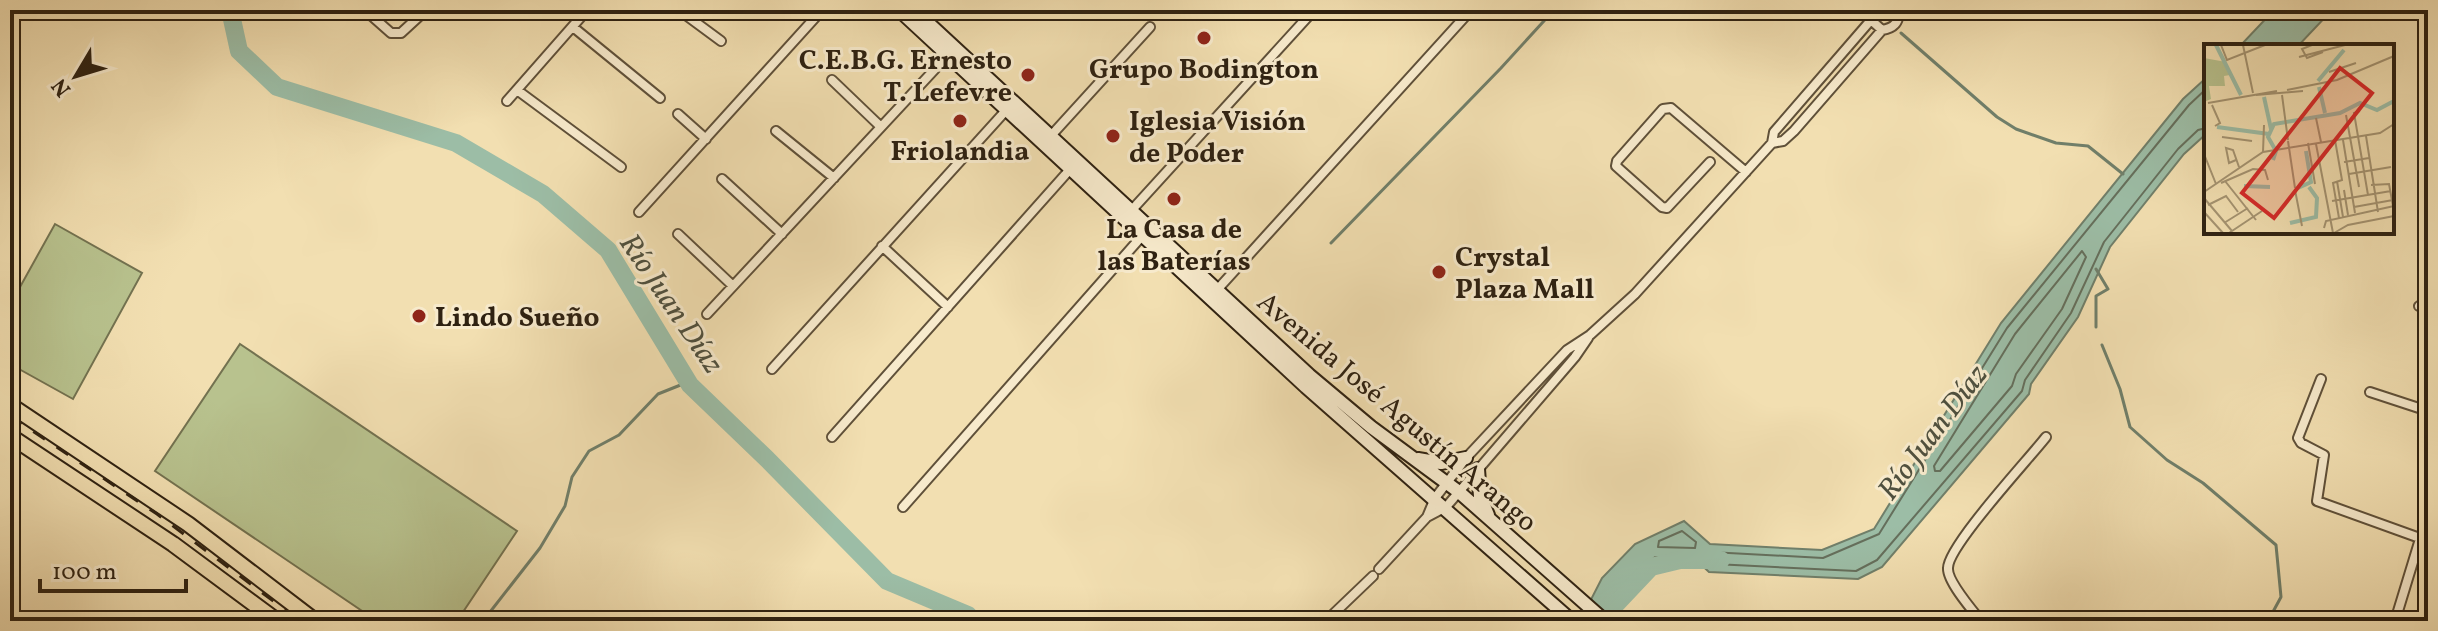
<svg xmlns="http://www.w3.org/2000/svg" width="2438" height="631" viewBox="0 0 2438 631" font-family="Vollkorn,serif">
<rect width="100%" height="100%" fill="#f2dfb1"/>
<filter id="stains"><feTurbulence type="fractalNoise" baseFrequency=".0025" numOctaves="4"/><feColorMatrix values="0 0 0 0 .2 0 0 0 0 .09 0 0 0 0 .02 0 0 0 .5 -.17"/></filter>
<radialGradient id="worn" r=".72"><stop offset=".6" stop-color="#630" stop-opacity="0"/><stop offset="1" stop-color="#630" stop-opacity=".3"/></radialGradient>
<path fill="#b8c28e" stroke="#737250" stroke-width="2" d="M55,224L142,273L73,399L10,364V305Z
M240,344L517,531L457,621H377L155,471Z"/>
<path fill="#9cbda6" stroke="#707f6a" stroke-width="2" d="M2274,10H2332L2298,46H2240Z
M2206,78V134L2184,154L2110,247L2078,317L2031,384L2029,394L1882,567L1858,579L1709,572L1693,557H1655L1615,594L1606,621H1580L1602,578L1635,544L1684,521L1710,544L1822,550L1874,529L2001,323L2183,99Z"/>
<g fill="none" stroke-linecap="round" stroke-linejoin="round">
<path stroke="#656f5c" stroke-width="2" d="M2206,89L2189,105L2007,328L1879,534L1823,558L1710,552L1706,555L1707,559L1714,564L1856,571L1877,560L2022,391L2025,380L2071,313L2104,242L2178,149L2198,130L2206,128
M2082,251L2086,257L2062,309L2016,374L2012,386L1940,471H1935L1934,466L2015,334Z
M1682,531L1696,542L1695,548L1658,547L1659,541Z"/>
<path stroke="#707f6a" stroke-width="3" d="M1901,33L1997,117L2016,129L2056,143L2088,146L2123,174
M1331,243L1501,68L1554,10
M2096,327V296L2108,289L2096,269
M2102,345L2120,389L2130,427L2167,460L2203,483L2276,545L2281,597L2268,621
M483,621L540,548L565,506L572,477L589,451L619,435L658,394L688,382"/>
<path stroke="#9cbda6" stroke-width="18" d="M230,10L239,51L277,87L456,143L543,194L608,250L690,385L767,459L887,581L968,615L974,621
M1600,621L1651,567L1680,560H1721"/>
<defs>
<path id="minor" d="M365,10L391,33H401L426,10
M679,10L721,41
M1871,10V20L1882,30
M573,27L660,98
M832,80L881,127
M517,90L621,167
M507,101L587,10
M678,114L706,139
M776,131L834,178
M1048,139L1150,27
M1772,143L1783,141L1794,131L1882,30C1894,28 1900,22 1898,10
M1710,162L1667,208L1662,207L1616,166L1617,161L1663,109L1671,108L1746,172
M722,179L782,234
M639,212L822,10
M1130,212L1314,10
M678,234L733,286
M882,246L948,307
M1216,291L1471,10
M2419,306L2428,309
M707,314L949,54
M772,369L1010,106
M2321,379L2298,438L2301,443L2324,455L2317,501L2428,541
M2370,392L2428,411
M832,437L1073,166
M903,507L1142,236
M1427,517L1446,507L1575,357L1588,338
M1379,569L1427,517L1435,498L1466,458L1567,350L1590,335L1635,294L1772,143L1774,132L1871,20
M10,614L21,621
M1326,621L1373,576
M1981,621C1972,610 1947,581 1948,568C1948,546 2028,460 2046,437
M2395,621L2420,539"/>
<path id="secondary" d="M899,10L1306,387L1572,621
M914,10L1309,375L1371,427L1459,492L1605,621
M1418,459L1441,463L1466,458
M1478,469L1480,496L1488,515"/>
<path id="primary" d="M10,405L188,524L315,621
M10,436L173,544L277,621"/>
</defs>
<use href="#minor" stroke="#5f5039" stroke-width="12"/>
<use href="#secondary" stroke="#2e2111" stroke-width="16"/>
<use href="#primary" stroke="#2e2111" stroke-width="18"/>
<use href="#minor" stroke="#f7eacc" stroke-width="8"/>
<use href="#secondary" stroke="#f7eacc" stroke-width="12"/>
<use href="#primary" stroke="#f2dfb1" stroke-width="14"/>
<path stroke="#2e2111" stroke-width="3" stroke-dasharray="14 14" stroke-linecap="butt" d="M10,416L157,514L300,621"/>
</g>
<g fill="#8f2418" stroke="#f7eacc" stroke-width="3">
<circle cx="1204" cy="38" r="8"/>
<circle cx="1028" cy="75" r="8"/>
<circle cx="960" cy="121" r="8"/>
<circle cx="1113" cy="136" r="8"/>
<circle cx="1174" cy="199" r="8"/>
<circle cx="1439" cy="272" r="8"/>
<circle cx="419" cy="316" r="8"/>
</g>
<g text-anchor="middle" stroke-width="6" stroke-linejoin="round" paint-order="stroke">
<g font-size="28" font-weight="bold" fill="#2e2111" stroke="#f7eacc">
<text x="1012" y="69" text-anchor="end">C.E.B.G. Ernesto<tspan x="1012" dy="32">T. Lefevre</tspan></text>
<text x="1204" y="78">Grupo Bodington</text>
<text x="1129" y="130" text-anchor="start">Iglesia Visión<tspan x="1129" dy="32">de Poder</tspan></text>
<text x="960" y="160">Friolandia</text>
<text x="1174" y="238">La Casa de<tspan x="1174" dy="32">las Baterías</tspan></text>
<text x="1455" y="266" text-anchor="start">Crystal<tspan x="1455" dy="32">Plaza Mall</tspan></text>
<text x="435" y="326" text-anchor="start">Lindo Sueño</text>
</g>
<g font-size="28" fill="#2e2111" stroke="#f7eacc">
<text transform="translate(1398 411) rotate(40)" y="10">Avenida José Agustín Arango</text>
</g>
<g font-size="30" font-style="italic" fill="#4f503e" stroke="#f7eacc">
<text transform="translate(672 303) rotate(56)" y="10">Río Juan Díaz</text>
<text transform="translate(1932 432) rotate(-53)" y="10">Río Juan Díaz</text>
</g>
</g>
<g transform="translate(2204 44)">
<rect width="190" height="190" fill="#f2dfb1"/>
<path d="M0,14L22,18L26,31L20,32L21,42H5L7,55L0,58Z" fill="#b8c28e"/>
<path fill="none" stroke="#9cbda6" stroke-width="4" d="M12,1L37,51M114,37L140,6M115,43L121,69M60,53L67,85M13,83L65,90M69,116L72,107L64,93L70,80L136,69L156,59L173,66L190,57M40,142L66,143M94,144L107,138L102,107M86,179L112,173L113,154L105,143"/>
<path fill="none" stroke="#a49371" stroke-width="2" d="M17,1L23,16L61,1M39,1L49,49M108,1L98,5L103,14L119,8M95,13L141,1M125,28L152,19M83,46L133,36L190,12M52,51L99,47M78,51L84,96M4,59L73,47M8,61L16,79L11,82M156,67L150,69L164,151M142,71L155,143M112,74L117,98M162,92L174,168M18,93L48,97M131,96L138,136L129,139L135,174M139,96L151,169M84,97L91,144M104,99L111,140M112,100L129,189M59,108L60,81M0,110L12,140M32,116L25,119L22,104L29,106L35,123M140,118L165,114M145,130L187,123M21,137L52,176M133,137L139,173M17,139L49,125L61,126L64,136M167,141L185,140L189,162M91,146L98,182M140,146L144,171M0,148L59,108L176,89L190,80M0,154L28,187M128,157L187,147M4,161L22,152L34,168M150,163L189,156M0,168L19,189M20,179L44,164M120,184L122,177L190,162M25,189L58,167M130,189L144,181L190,172"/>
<path fill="#d62828" fill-opacity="0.15" stroke="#d62828" stroke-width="4" d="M136,24L168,49L70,174L38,149Z"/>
<rect width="190" height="190" fill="none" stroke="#2e2111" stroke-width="4"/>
</g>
<rect width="2438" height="631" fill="none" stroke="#f2dfb1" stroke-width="40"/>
<rect x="12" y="12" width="2414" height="607" fill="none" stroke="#2e2111" stroke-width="4"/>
<rect x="20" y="20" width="2398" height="591" fill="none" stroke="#2e2111" stroke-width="2"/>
<g transform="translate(76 76) rotate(232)" stroke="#f7eacc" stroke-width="6" paint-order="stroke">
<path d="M0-6L14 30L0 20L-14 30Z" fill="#2e2111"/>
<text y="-12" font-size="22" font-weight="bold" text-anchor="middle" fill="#2e2111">N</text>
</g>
<path d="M40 579v12h146v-12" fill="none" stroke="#2e2111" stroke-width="4"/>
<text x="52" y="579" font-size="24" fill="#2e2111" stroke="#f7eacc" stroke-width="6" paint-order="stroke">100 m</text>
<rect width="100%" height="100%" filter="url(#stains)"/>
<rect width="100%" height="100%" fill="url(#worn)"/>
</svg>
